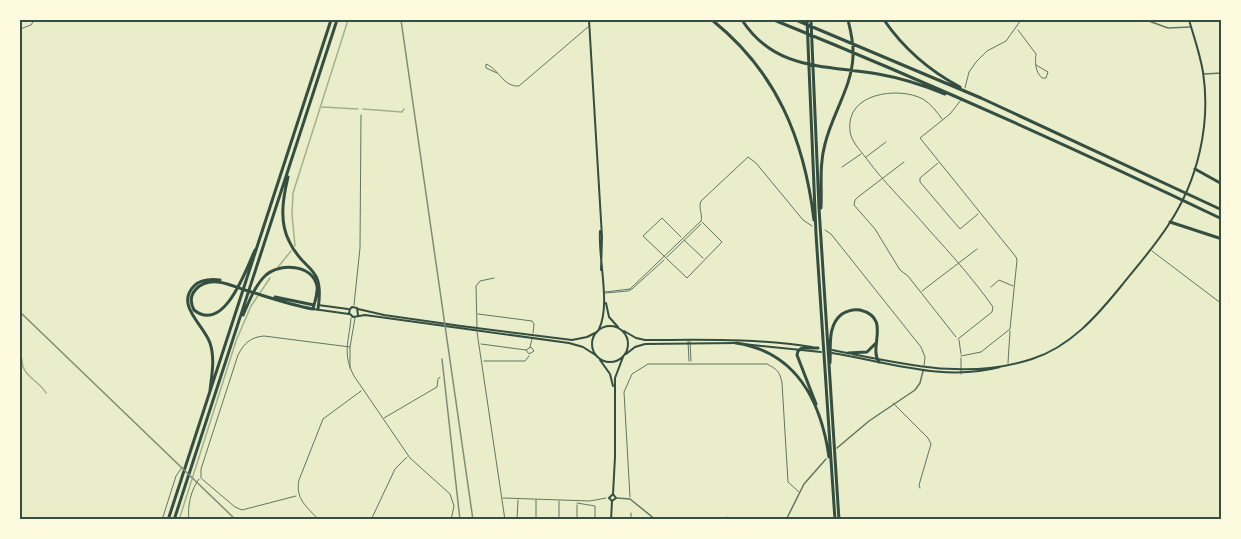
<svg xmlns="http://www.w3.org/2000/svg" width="1241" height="539" viewBox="0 0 1241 539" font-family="Cabin,sans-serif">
<rect width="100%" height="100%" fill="#e9edc9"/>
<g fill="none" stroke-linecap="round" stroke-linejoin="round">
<path stroke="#a3b18a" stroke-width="1.5" d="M322,107L358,109
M363,109L402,112L404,109
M295,246L292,214L293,193L348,20
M278,267L291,251
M20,357L22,359C21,376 40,381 46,393
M179,520L236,341L251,306L270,278"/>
<path stroke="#617663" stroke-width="1" d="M20,29L31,25L34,20
M1018,30L1036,54C1035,63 1035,71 1042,78H1046L1048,72L1036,65
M497,73L486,68V64C499,69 503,87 519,86L588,27
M965,88L969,72L976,62L987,51L1006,41L1021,20
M961,100L950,114L920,138L1016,257L1017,260L1010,329L981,352L961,356
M942,119C937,112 931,104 923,99C898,86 845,93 850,131C851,141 860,150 866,158C885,184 908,205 929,230C951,254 974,280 993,307L992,312L958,339
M866,157L886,142
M904,162L858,197L855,200L854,205L875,229L900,270L908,276L956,337
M938,163L920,178V182L960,229L978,214
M842,167L861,154
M825,230L831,234L921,347L925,357L924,366
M681,237L662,218L643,236L687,278L722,242L702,222
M684,240L703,258
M1152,251L1222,304
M667,257L701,224
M991,287L999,280L1013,286
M922,291L977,249
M605,292L630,289L701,221C703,214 698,209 701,201L748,157L756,163L803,220L812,226
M605,293L628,291L632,289L664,260
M354,305L360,248L361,115
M478,314L532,321L534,324L533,333
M351,318C349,342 342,353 354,376L410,458L450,494L454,506L451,520
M477,328L476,286L480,281L494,278
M477,332L505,520
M959,340L961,354
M688,341L689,361
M690,341L691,361
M481,344L526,350L529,354L534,351L531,347L526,350
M530,347L532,339
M961,358V374
M484,361H525L529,356
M1008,363L1010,331
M350,368V347L355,318
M893,403L928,438L931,444L919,485L920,488
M384,418L437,387L438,379L440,377
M201,478V469L238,355C244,343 251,337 264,336L350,347
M202,479L235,507L242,510L296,496
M630,497L624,392L632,374L648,364H767C777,369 780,372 782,383L788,482L799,492
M503,498L590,501L606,498
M577,503L595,506V520
M162,520L176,476L182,467
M189,520C187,507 191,489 199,479
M319,520C307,507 295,499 299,480L323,419L361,391
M371,520L395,469L407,457
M517,520L518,500
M536,520V500
M559,520V501
M577,520V505
M631,520V513
M723,520L727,517L732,520"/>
<path stroke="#617663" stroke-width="1.5" d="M1146,20L1168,28L1190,27
M1204,74L1222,73
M837,448L869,421L915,390L920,383L923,371
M617,498L630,499L656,520
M786,520L804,484L826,459"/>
<path stroke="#344e41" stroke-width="2" d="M589,20L602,237L601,270
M606,303L609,317L618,327
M318,305L348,309
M313,309L349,314
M358,309L384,315L461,326L572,340L587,337L597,332
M358,315L357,308L352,307L350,309L349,313L353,317L365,315L569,343L583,347L597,356
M592 344a18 18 0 1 1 36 0a18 18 0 1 1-36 0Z
M599,329C611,305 598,259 600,231
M624,331L636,338L645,340C701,340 757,338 812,347
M743,344L821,352
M832,350L847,353
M832,353C888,362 944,382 1000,367
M626,354L635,347L645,344L737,343
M852,354C914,366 970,379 1032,359C1070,347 1097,316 1122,285C1138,265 1155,246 1169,224C1198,180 1211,124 1203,72C1200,54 1194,37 1189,20
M600,360L610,374L613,386
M613,494L616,498L612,501L609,498L613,494L615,457V378L623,357
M611,520L612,501"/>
<path stroke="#344e41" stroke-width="3" d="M712,20C777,72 804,139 814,220
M742,20C775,71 825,65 878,74C901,78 923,85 945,94
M774,20C925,81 1074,148 1222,219
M796,20L981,98L1222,210
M807,20L816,234L835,520
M811,20L819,208L839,520
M884,20C904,49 928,70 960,87
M1195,169L1222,184
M288,177C283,198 279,221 289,241C304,274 325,263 318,309
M821,208C822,187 819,165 825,144C832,114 852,87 853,56C854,44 851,32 848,20
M1170,222L1222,239
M275,297L314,305
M243,315C249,302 255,285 266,275C280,263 312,264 317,286C318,293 315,301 313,309C290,305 268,297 245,290C236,287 227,283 218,282C201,280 185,293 194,310C224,334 246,270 255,250
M736,343C796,352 821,401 829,457
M848,353L867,352L876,343
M830,363C831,347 827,325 842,314C847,311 854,309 860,310C892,318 868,347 879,362
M210,390C212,374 215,358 210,343C204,325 175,305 194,286C201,279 211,279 220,280
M816,404L797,355L798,351L802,348H818
M168,520L331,20
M174,520L337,20"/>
<path stroke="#7c8e77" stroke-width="1.5" d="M401,20L473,520
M20,312L236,520
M442,359L460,520"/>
</g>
<rect width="1241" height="539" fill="none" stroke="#fefae0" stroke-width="42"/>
<rect x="21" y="21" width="1199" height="497" fill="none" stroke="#344e41" stroke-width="2"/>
</svg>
